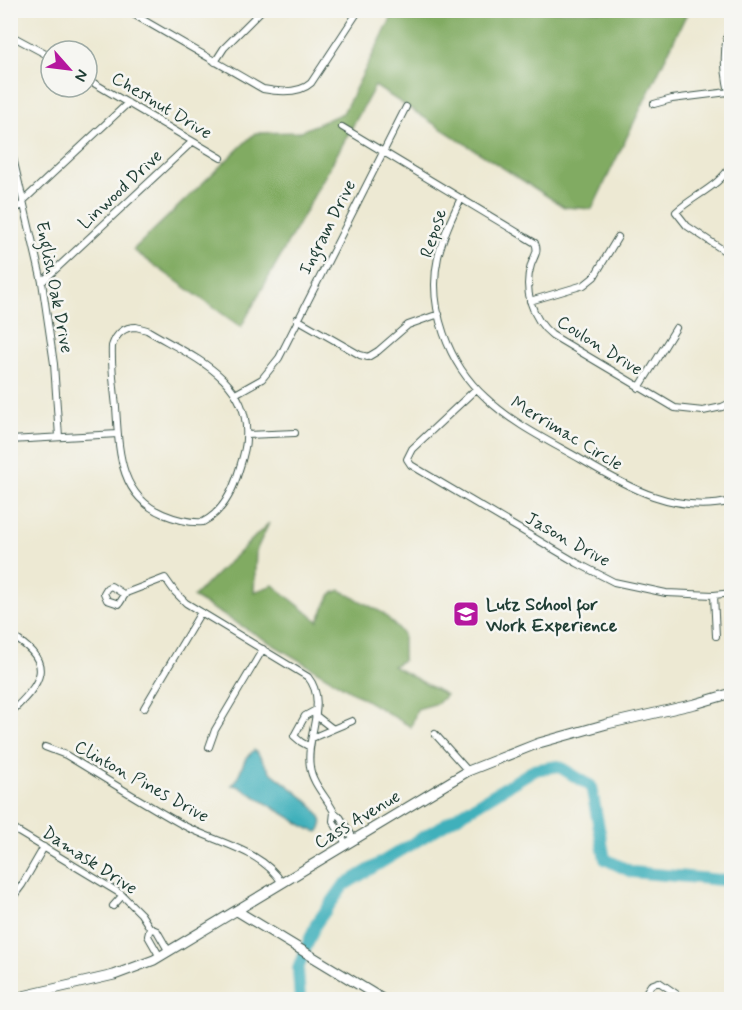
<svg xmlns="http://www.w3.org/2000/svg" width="742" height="1010" viewBox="0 0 742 1010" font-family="Mynerve,sans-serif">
<rect width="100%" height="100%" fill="#f6f6f2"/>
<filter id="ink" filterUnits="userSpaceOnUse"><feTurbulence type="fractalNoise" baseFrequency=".0167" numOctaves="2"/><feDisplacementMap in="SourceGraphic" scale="12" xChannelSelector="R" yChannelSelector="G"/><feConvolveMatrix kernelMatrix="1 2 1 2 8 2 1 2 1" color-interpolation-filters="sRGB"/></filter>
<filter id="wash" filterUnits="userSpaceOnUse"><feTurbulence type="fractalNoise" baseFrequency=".008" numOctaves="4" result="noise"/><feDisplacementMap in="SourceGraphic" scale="24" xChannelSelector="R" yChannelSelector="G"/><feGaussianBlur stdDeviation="1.35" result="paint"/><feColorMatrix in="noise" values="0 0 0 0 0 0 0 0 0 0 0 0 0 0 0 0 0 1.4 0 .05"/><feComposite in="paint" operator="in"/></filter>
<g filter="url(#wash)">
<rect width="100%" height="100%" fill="#ede9d3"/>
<path fill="#81ab62" stroke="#50744b" stroke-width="1.5" d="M395,11H688L592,209L564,207L375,86L241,327L133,250L255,133L299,132L343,113Z
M269,523L256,551L254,592L273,585L318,621L331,594L340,590L383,613L403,634V660L393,666L446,695L438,703L417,709L411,727L193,597Z"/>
<path fill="#40b0bb" stroke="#307678" stroke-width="1.5" d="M254,750C262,756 264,765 271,772C281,782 337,815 318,832L309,829L238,786L232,785L236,781L245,760Z"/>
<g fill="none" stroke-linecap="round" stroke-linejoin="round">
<path stroke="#40b0bb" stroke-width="12" d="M300,1000L298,969L305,950L316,924L344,885L534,770L558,766L591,786L605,859L632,872L732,881"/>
</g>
</g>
<g filter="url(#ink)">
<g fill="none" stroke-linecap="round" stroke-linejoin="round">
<defs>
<path id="street" d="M126,10L263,89C278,92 299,94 311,83L359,10
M732,23C720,48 725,78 732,105
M10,35L51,57
M215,62L224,48L262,10
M87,79L221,158
M654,104L672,99L728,92
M342,127L535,243C539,252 534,256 531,265C523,290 532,319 552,335L675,408L703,411L722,407L732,402
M10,145L42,282L54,364L59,437
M732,164C719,187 694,195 676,212L687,226L732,256
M461,198C452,217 443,236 438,257C427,307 448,364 486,398C513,424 549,441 582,460C627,487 676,515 732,501
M23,201L128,103
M10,213L23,204
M42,282L192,142
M530,301L584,285L594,277L618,237
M297,319L360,355L368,357L378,351L408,325L439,314
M136,327L147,330C190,356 251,378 246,439C246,449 242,460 239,470C233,491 223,512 203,522C190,523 175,519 163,514C118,495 119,448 116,407C114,387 111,366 112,346C116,334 123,327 136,327Z
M639,388L676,328
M476,389L412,449L407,459L411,465L577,563L614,582L666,593L714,595L732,593
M237,393L262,379L279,358L406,107
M247,435L295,433
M10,440L118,434
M125,595L111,586L107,588L104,593L107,600L119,604L126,593L165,578L175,592L186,603L308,677C329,703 305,737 310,767C312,783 327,798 334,812
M714,595L716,636
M10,635C57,662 42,683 10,713
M144,708L201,612
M333,729L352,721
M435,734L468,771
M312,738L333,729L315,715
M45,747L66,755C104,778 142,802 181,824C213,842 262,849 282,883
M209,747L215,730L263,649
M310,747L301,742L294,736L305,716L316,710
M10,827L121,894L141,914L150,928L157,931L169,952
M346,844L333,821L334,812L340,817L354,839
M10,901L22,885L44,847
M113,906L122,896
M150,928L148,936L160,957
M641,1000L651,985L659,982L685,1000"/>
<path id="secondary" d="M237,911L384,1000
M10,999L114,975L154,960L468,771L539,743L607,724L695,704L732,693"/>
</defs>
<use href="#street" stroke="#3e574c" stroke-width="8"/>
<use href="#secondary" stroke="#3e574c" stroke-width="11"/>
<use href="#street" stroke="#fff" stroke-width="6"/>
<use href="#secondary" stroke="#fff" stroke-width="9"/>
</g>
</g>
<defs>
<symbol id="school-square" viewBox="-11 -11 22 22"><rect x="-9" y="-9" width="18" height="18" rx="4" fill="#b5179e" stroke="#f6f6f2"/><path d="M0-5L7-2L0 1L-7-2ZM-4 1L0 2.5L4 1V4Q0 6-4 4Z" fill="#fff"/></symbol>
</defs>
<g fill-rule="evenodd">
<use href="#school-square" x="451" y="599" width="30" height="30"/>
</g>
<g text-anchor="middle" stroke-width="5" stroke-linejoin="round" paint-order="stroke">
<g font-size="18" fill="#1f3d34" stroke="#f6f6f2">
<text transform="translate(162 105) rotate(31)" y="6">Chestnut Drive</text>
<text transform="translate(120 189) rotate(-43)" y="6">Linwood Drive</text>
<text transform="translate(327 227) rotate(-63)" y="6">Ingram Drive</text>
<text transform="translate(433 233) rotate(-72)" y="6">Repose</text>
<text transform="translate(55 287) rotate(79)" y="6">English Oak Drive</text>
<text transform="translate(600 345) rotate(32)" y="6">Coulon Drive</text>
<text transform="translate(567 433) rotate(31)" y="6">Merrimac Circle</text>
<text transform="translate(568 539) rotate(29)" y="6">Jason Drive</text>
<text transform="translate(142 781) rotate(29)" y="6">Clinton Pines Drive</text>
<text transform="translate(357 819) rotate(-31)" y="6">Cass Avenue</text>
<text transform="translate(90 860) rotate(33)" y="6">Damask Drive</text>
</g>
<g font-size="18" font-weight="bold" fill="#1f3d34" stroke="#f6f6f2" text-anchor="start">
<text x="486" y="610">Lutz School for<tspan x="486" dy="21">Work Experience</tspan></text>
</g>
</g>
<rect width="742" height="1010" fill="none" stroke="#f6f6f2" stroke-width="36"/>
<g transform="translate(69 69) rotate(118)"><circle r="28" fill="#f6f6f2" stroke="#a0aca6" stroke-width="1.5"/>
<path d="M0-4.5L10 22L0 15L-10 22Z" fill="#b5179e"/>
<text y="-9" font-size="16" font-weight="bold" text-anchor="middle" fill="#1f3d34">N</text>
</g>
</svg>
